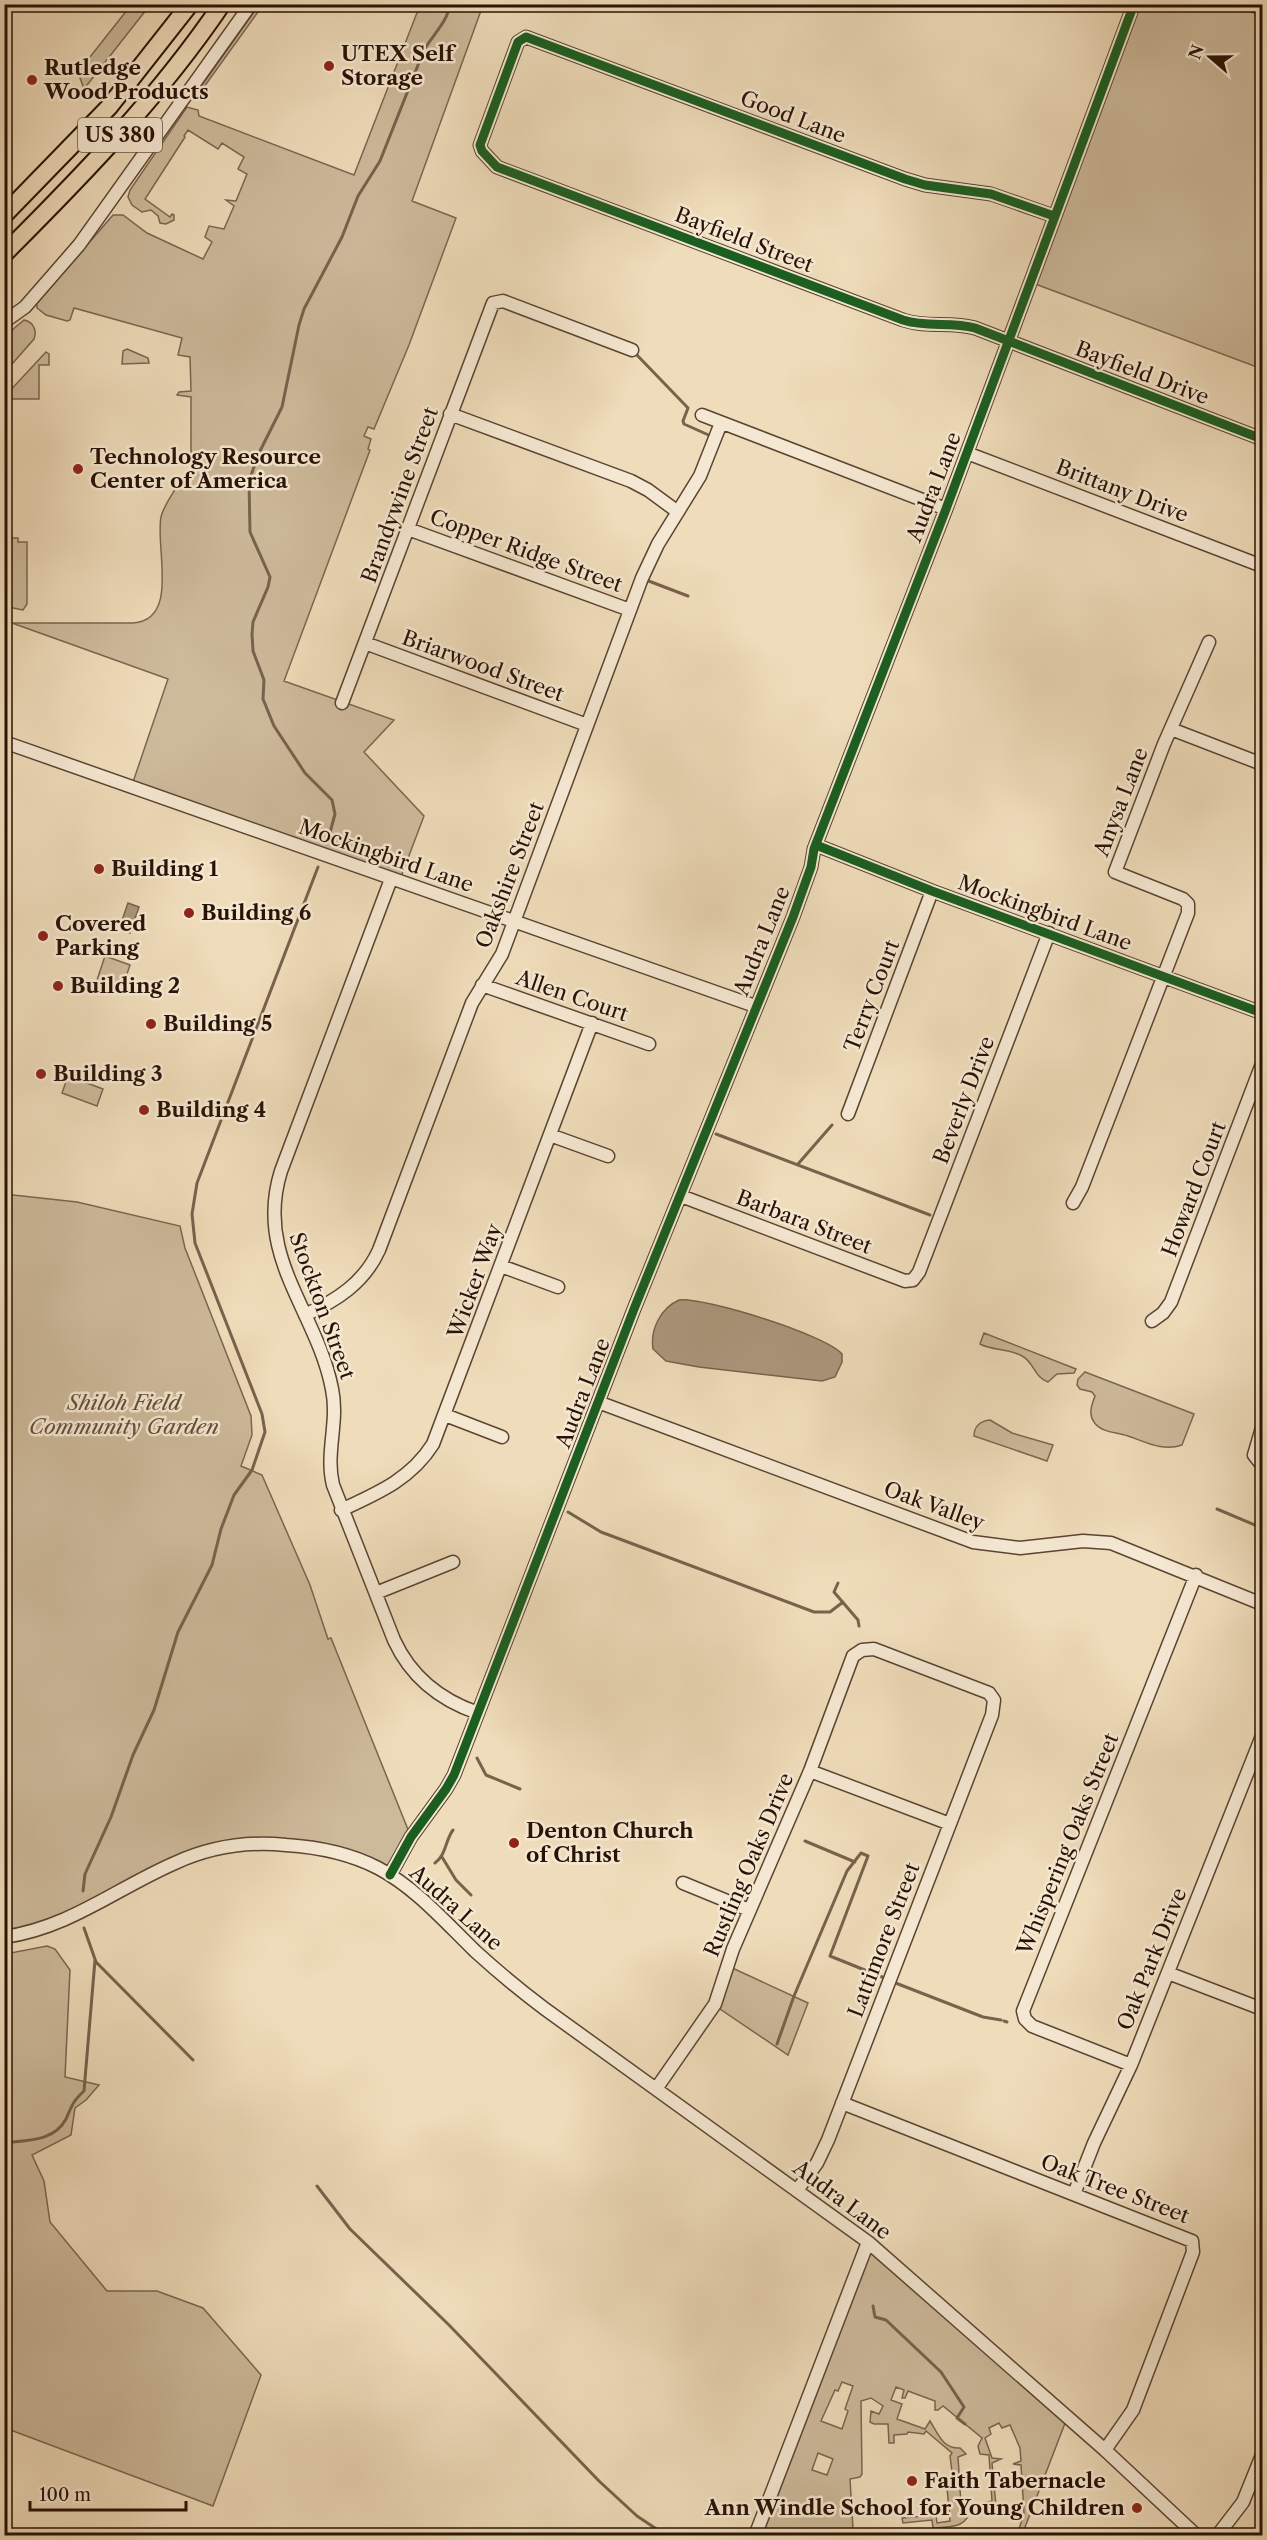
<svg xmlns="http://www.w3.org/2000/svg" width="1267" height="2540" viewBox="0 0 1267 2540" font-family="'Libre Caslon Text',serif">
<rect width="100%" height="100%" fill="#efdcba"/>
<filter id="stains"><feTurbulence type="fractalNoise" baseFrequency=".00333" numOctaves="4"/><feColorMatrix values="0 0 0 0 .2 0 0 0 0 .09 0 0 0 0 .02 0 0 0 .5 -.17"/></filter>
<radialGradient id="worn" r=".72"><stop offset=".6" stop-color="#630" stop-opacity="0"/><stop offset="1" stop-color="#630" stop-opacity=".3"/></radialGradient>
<path fill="#cdba9b" stroke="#7a6650" stroke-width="1.5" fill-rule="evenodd" d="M131,5H150L84,89L79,75L82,67Z
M259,5H263L201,91L200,88Z
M420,5H483L412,201L456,218L409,345L374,429L368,427L364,436L371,439L368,449L370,450L284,681L394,720L364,752L424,816L399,882L132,785L168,679L12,623H133C180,620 155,548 161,517C164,504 175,491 181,479L191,477V397L177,395L179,392L191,391L190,357L178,355L182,338L74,308L70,320L67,321L46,315L37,308V303L113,215H123L147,233L203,259L212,242L205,237L209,226L224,229L234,206L226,200L236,201L247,174L238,169L244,157L222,143L218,149L188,130L184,136L185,137L145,199L170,217L172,214L174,215V220L166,224L160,223L158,216L151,210L142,212L132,205L128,197L130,190L187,107L198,110L199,116L354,175Z
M1134,5H1232L1262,16V369L1030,282Z
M24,320C34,322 37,331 34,339L5,372V336Z
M127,349L148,358L149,363L122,364L123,351Z
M46,352L49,354V365H39V399H5V396Z
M5,538H18V542H27V604L23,610L13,608L5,600Z
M105,956L130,965L122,989L97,980Z
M68,1076L103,1089L97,1106L62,1093Z
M4,1194L77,1202L180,1226L185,1248L251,1416L252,1435L241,1466L262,1475L310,1585L328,1639L331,1638L411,1837L390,1875L318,1848L215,1849L74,1917L5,1937Z
M984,1333L1076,1369L1074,1373L1057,1374L1048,1382C1034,1377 1034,1362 1022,1356C1008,1348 993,1351 980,1344Z
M1085,1372L1194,1414L1182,1445C1163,1452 1146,1442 1128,1436C1117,1432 1101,1433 1094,1422C1088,1414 1092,1404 1095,1396L1092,1392L1080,1389L1077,1385L1078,1379Z
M990,1420L1012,1433L1053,1445L1047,1461L974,1436C974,1426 981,1421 990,1420Z
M47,1946L55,1949L70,1970L65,2077L99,2085L86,2100L75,2108L71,2135L32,2155L44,2181L50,2222L107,2291H157L203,2308L261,2375L213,2506L5,2428V1954Z
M728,1966L808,2003L788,2055L714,2005Z
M868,2242L1067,2418L1022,2535H1017L1023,2517L1015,2514L1024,2513L1021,2465L1013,2464L1021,2461L1020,2448L1010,2425L1002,2428L999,2423L989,2428L991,2434L985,2438L992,2458L1001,2459L992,2463L996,2506L1004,2507L1002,2509L986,2507L984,2503L992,2501L989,2455L980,2454L978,2446L982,2438L943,2406L938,2410H935V2401L908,2391L905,2398H902L904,2390L896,2387L891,2400L902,2404L897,2419L925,2429L930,2421C938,2434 943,2449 960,2448L966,2454L958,2457L961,2504H970L971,2506C969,2528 951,2527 933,2528L932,2520L903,2523L902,2518L936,2515L937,2523L950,2521L947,2488L954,2487L950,2456L952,2453L926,2431L924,2434L908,2432L907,2434L894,2435V2443H889L888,2424H874L870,2422L871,2411L879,2414L883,2406L871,2398L861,2401L862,2474L860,2477L850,2479L853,2529L860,2530L840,2535L838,2530L824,2535L755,2536ZM842,2382L853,2386L845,2409L848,2411L842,2429L821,2421L835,2390L838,2391ZM818,2453L833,2459L827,2475L812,2470Z"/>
<path fill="#ab977c" stroke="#77624c" stroke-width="1.5" d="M128,903L139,907L130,933L119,929Z
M679,1300C705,1297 826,1335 842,1354V1362L835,1377L822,1381L699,1367L666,1361L653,1349C650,1329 661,1308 679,1300Z"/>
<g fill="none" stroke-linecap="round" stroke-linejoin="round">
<path stroke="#77624c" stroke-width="3" d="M635,353L688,408L683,421L684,424L713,437
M646,580L688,596
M328,840L335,814L332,800L305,773L274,726L263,699L264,680L253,651L252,634L253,622L268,587L270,577L250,532L249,481L259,453L282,407L299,325L304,309L342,237L358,196L380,161L424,50C432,36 450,19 449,4
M716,1134L930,1215
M798,1164L832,1125
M1217,1509L1262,1528
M568,1512L601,1532L814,1612H830L843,1602
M838,1583L834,1592L858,1620L859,1626
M477,1758L486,1775L520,1789
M805,1841L855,1862
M442,1857L456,1880L471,1895
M435,1863C446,1855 445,1841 453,1830
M83,1891L85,1874L111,1817L133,1755L154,1710L178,1632L212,1565L221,1529L234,1495L252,1470L265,1432L262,1414L195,1243L192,1214L197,1183L318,867
M84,1928L96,1962L193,2060
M893,1982L983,2017L1001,2020
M1004,2021L1007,2022
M777,2044L794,1996L847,1871L861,1853L868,1856L830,1956L887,1979
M4,2143C26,2140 54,2142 66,2119C72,2106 72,2102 84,2091L95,1960
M317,2186L350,2229L449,2325L599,2481L637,2516L667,2536
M873,2306L875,2317L886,2320L941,2372L964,2407L957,2418L965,2424"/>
<defs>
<path id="minor" d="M1054,216L991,194L925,185L905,179L526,37L518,42L480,145L482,151L497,167L903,320C927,328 951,321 975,328L1262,439
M4,322L25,307L79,245L251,4
M450,414L631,481L648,490L678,512
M702,415L946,509
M967,453L1262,566
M408,529L630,610
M365,643L587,725
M342,703L493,303L503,301L632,350
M1171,729L1262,764
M4,742L755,1006
M816,845L932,891L1262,1013
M391,879L281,1171C254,1257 317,1311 332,1389C339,1422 325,1453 333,1485L394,1640C411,1677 440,1700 478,1713
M482,985L649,1044
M848,1114L932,891
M550,1135L608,1156
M681,1196L905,1281L913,1280L919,1272L1049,933
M1073,1203L1082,1187L1188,913V904L1183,899L1115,872L1164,744L1209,642
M501,1266L558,1287
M305,1315C337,1300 364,1283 379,1250L472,1003L502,954L642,578L658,544L700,476L721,423
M1152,1321L1163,1313L1171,1302L1262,1064
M598,1402L973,1542L1020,1548L1083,1541L1111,1543L1262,1604
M445,1415L502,1437
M1262,1428L1254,1455L1262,1465
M341,1510C378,1493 411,1479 433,1444L592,1023
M376,1593L453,1562
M810,1771L950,1824
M390,1875L411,1837L446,1789L454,1775L634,1309L793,917L811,867L814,849L946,509L1134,4
M683,1883L749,1910
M4,1937C69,1928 117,1888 175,1863C210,1847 248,1841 286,1845C318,1847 349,1853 378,1868C416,1888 445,1922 475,1951C498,1972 521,1991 545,2009L868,2242L1105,2450L1197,2536
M1168,1973L1262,2009
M1131,2065L1032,2026L1025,2019L1023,2011L1196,1575
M656,2089L715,2004L733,1949L810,1771L853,1656L862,1650L874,1649L989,1693L994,1700L992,1715L828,2140L817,2163L798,2189
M842,2103L1192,2241L1193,2252L1133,2410L1105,2450
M1074,2194L1094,2143L1131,2065L1262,1736
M755,2536L868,2242
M1217,2536L1243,2502L1262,2455"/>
<path id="major" d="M4,215L109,107L190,4
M4,254C83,175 159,97 222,4"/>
</defs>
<use href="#minor" stroke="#5a4432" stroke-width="15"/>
<use href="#major" stroke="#281205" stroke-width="20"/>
<use href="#minor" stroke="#f5e8d2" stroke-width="12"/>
<use href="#major" stroke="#efdcba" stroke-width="16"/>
<defs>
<path id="cycleway" d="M1054,216L991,194L925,185L905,179L526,37L518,42L480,145L482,151L497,167L903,320C927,328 951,321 975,328L1262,439
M816,845L932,891L1262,1013
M390,1875L411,1837L446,1789L454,1775L634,1309L793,917L811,867L814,849L946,509L1134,4"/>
</defs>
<use href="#cycleway" stroke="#f5e8d2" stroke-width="13"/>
<use href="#cycleway" stroke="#1b5e20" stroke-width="9"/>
</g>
<g fill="#8f2418" stroke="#f5e8d2" stroke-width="2">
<circle cx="329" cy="66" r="6"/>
<circle cx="32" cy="80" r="6"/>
<circle cx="78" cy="469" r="6"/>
<circle cx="99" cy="869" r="6"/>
<circle cx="189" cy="913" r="6"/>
<circle cx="43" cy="936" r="6"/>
<circle cx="58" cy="986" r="6"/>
<circle cx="151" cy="1024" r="6"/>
<circle cx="41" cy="1074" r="6"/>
<circle cx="144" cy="1110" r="6"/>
<circle cx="514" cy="1843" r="6"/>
<circle cx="912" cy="2481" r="6"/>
<circle cx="1137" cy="2508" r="6"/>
</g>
<g text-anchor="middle" stroke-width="5" stroke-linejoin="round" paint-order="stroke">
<rect fill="#f5e8d2" stroke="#665242" stroke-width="1.5" x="78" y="118" width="84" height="34" rx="4.5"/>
<g font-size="20" font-weight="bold" fill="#281205">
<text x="120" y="142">US 380</text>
</g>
<g font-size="21" font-weight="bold" fill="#281205" stroke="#f5e8d2" text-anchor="start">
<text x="341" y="61">UTEX Self<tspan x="341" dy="24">Storage</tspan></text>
<text x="44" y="75">Rutledge<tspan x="44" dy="24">Wood Products</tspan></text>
<text x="90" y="464">Technology Resource<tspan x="90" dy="24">Center of America</tspan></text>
<text x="111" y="876">Building 1</text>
<text x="201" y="920">Building 6</text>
<text x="55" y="931">Covered<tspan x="55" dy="24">Parking</tspan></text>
<text x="70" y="993">Building 2</text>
<text x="163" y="1031">Building 5</text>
<text x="53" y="1081">Building 3</text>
<text x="156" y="1117">Building 4</text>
<text x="526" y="1838">Denton Church<tspan x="526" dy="24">of Christ</tspan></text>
<text x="924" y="2488">Faith Tabernacle</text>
<text x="1125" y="2515" text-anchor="end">Ann Windle School for Young Children</text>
</g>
<g font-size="21" fill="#281205" stroke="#f5e8d2">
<text transform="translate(793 117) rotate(21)" y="7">Good Lane</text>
<text transform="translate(744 240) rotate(21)" y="7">Bayfield Street</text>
<text transform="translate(1142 373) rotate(21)" y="7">Bayfield Drive</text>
<text transform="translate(934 487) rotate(-69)" y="7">Audra Lane</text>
<text transform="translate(1122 491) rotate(21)" y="7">Brittany Drive</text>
<text transform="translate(400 495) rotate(-70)" y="7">Brandywine Street</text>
<text transform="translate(526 551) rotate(20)" y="7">Copper Ridge Street</text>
<text transform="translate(483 666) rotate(20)" y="7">Briarwood Street</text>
<text transform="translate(1121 802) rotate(-69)" y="7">Anysa Lane</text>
<text transform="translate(386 856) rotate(19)" y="7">Mockingbird Lane</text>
<text transform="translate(510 875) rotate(-69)" y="7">Oakshire Street</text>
<text transform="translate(1045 913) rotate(20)" y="7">Mockingbird Lane</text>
<text transform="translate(762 941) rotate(-68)" y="7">Audra Lane</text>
<text transform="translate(572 996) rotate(19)" y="7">Allen Court</text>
<text transform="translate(872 996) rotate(-69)" y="7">Terry Court</text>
<text transform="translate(964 1100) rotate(-69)" y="7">Beverly Drive</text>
<text transform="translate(1194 1189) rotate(-69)" y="7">Howard Court</text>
<text transform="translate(804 1222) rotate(21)" y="7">Barbara Street</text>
<text transform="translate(475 1281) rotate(-70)" y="7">Wicker Way</text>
<text transform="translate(322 1306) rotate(70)" y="7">Stockton Street</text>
<text transform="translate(583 1393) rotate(-69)" y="7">Audra Lane</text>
<text transform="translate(934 1506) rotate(20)" y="7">Oak Valley</text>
<text transform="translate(1068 1844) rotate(-68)" y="7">Whispering Oaks Street</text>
<text transform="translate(749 1865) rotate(-67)" y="7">Rustling Oaks Drive</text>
<text transform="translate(456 1908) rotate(42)" y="7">Audra Lane</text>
<text transform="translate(884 1940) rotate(-69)" y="7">Lattimore Street</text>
<text transform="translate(1152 1959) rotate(-68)" y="7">Oak Park Drive</text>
<text transform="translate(1115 2189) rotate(21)" y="7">Oak Tree Street</text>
<text transform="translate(842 2200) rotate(37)" y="7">Audra Lane</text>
</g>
<g font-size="21" font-style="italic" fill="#624d3a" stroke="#f5e8d2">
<text x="124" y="1410">Shiloh Field<tspan x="124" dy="24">Community Garden</tspan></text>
</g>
</g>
<rect width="1267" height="2540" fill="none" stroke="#efdcba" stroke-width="24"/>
<rect x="6" y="6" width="1255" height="2528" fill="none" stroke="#281205" stroke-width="3"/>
<rect x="12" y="12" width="1243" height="2516" fill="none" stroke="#281205" stroke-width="1.5"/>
<g transform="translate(1210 57) rotate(290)" stroke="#f5e8d2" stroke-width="4.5" paint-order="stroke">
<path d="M0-4.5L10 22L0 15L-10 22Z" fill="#281205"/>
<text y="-9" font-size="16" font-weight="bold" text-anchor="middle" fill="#281205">N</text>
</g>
<path d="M30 2501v9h156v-9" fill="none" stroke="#281205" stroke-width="3"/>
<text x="39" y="2501" font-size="18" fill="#281205" stroke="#f5e8d2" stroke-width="4.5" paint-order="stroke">100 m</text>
<rect width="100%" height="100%" filter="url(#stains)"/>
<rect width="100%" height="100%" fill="url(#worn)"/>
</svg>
